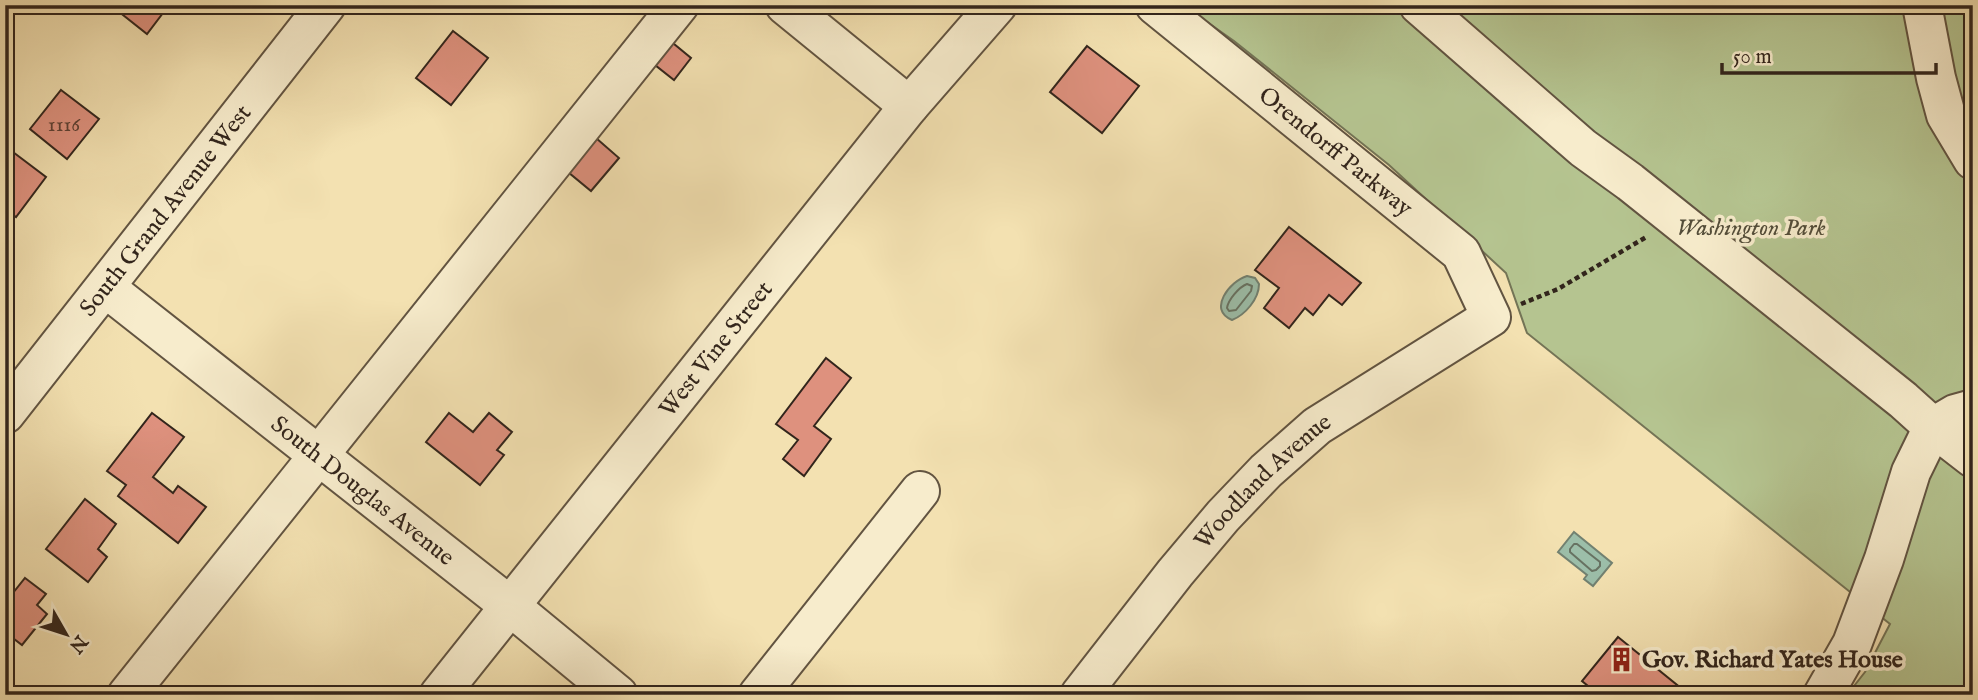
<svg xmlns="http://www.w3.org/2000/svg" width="1978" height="700" viewBox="0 0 1978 700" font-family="'IM FELL English',serif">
<rect width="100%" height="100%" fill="#f3e1b1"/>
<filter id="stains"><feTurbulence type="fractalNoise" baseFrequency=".00286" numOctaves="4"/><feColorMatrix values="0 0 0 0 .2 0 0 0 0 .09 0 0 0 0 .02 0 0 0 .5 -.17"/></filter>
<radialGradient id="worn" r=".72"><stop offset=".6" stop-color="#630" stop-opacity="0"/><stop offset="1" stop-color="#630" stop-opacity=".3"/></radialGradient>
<path fill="#b5c490" stroke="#747456" stroke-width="2" d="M1183,5H1973V695H1847L1865,672L1890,624L1527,333L1506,273L1389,165L1234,41Z"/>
<path fill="#9cbea9" stroke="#728171" stroke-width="2" d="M1247,276L1255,278L1259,284C1259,299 1245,315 1232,320C1207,310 1230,281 1247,276Z
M1574,532L1612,563L1593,586L1584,579L1587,575L1558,552Z"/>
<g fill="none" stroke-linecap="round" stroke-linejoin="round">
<path stroke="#677262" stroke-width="2" d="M1247,284L1252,286L1251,291L1236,310L1229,311L1227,308C1228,300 1239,287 1247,284Z
M1574,544H1577L1600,562V566L1596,570L1592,571L1570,552V549Z"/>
</g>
<path fill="#de917e" stroke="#32251c" stroke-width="2" d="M122,5H169L147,34L118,11Z
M453,31L488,58L451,105L416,78Z
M668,39L691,58L674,80L650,61Z
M1087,46L1139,86L1102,133L1050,92Z
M61,90L99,119L67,159L30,129Z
M596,138L619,158L591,191L568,172Z
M5,146L46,177L16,217L5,209Z
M1289,227L1361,283L1342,305L1329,295L1313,315L1305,308L1289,328L1264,308L1279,288L1255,270Z
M826,358L851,378L814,426L831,439L804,476L783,459L798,440L776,424Z
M152,413L184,437L153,477L173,493L178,486L206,507L178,543L118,496L126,485L107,471Z
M449,413L473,432L489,413L512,432L497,450L504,455L480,485L426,442Z
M85,499L116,524L98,549L107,557L88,582L46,549Z
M25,578L46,594L37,605L47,614L22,645L5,632V603Z
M1618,637L1682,689L1677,695H1599L1582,681Z"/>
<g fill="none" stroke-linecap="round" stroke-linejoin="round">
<defs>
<g id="minor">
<path d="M785,5L909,106"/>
<path d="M1419,5L1583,148L1630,182L1903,400L1933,427L1973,458"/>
<path d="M1922,5L1936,78L1946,115L1973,160"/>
<path id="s1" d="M106,288L510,606L618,695"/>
<path id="s2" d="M5,414L326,5"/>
<path d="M1933,427L1955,414L1973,409"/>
<path d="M127,695L679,5"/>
<path id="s3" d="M439,695L909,106L997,5"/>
<path d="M758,695L920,491"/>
<path id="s4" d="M1080,695L1175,573L1223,516L1266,471L1317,426L1491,317L1461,253L1155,5"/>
<path d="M1823,695L1852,644L1884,559L1911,472L1933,427"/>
</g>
</defs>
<use href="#minor" stroke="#625441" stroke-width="42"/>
<path stroke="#32251c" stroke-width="4.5" stroke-dasharray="5 3.5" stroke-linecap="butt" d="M1521,304L1558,289L1648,236"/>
<use href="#minor" stroke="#f7eccc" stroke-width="38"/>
</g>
<defs>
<symbol id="building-bare" viewBox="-9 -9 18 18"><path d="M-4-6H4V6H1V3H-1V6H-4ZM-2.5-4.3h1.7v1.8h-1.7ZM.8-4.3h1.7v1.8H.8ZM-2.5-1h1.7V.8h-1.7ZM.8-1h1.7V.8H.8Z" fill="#8f2418" stroke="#f7eccc" stroke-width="2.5" paint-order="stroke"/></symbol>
</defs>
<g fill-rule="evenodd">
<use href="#building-bare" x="1604" y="642" width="35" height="35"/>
</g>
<g text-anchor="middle" stroke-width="7" stroke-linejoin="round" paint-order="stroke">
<g font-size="21" fill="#5d4034">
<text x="64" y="131">1116</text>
</g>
<g font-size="24" fill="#32251c" stroke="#f7eccc">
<text transform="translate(1336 151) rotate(39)" y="8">Orendorff Parkway</text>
<text dy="8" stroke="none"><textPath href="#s2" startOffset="259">South Grand Avenue West</textPath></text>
<text dy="8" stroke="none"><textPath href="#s3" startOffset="443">West Vine Street</textPath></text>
<text dy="8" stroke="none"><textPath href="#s4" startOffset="282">Woodland Avenue</textPath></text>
<text dy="8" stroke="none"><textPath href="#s1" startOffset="327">South Douglas Avenue</textPath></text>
</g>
<g font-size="24" font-style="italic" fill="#534d39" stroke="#f7eccc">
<text x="1751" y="235">Washington Park</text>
</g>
<g font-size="24" font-weight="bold" fill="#32251c" stroke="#f7eccc" text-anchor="start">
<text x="1642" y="667">Gov. Richard Yates House</text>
</g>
</g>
<rect width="1978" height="700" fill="none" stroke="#f3e1b1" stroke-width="28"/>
<rect x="7" y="7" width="1964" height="686" fill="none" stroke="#32251c" stroke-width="3.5"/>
<rect x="14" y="14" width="1950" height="672" fill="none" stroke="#32251c" stroke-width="2"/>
<g transform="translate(66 634) rotate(129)" stroke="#f7eccc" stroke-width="5" paint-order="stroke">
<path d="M0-5L12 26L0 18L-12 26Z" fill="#32251c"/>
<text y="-10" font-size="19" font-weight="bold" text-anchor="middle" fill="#32251c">N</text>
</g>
<path d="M1722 63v10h214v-10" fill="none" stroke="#32251c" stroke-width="3.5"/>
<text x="1733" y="63" font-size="21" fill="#32251c" stroke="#f7eccc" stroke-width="5" paint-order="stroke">50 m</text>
<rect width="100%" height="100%" filter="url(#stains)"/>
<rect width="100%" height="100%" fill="url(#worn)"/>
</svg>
